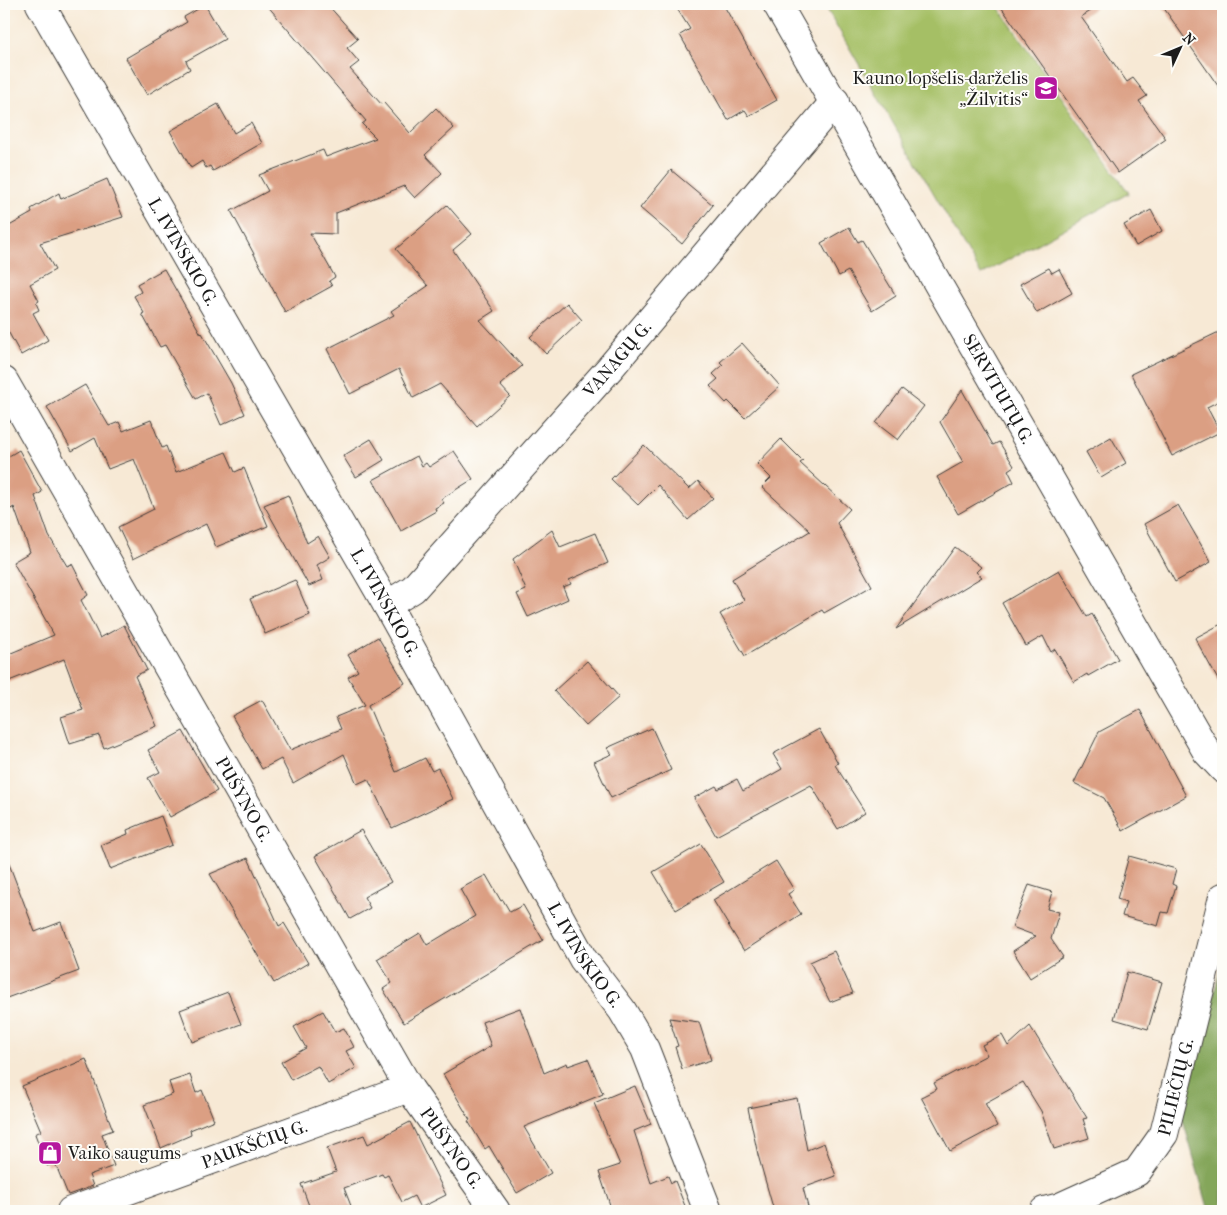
<svg xmlns="http://www.w3.org/2000/svg" width="1227" height="1215" viewBox="0 0 1227 1215" font-family="'IM FELL French Canon',serif">
<rect width="100%" height="100%" fill="#fdfcf7"/>
<filter id="ink" filterUnits="userSpaceOnUse"><feTurbulence type="fractalNoise" baseFrequency=".02" numOctaves="2"/><feDisplacementMap in="SourceGraphic" scale="10" xChannelSelector="R" yChannelSelector="G"/><feConvolveMatrix kernelMatrix="1 2 1 2 8 2 1 2 1" color-interpolation-filters="sRGB"/></filter>
<filter id="wash" filterUnits="userSpaceOnUse"><feTurbulence type="fractalNoise" baseFrequency=".0096" numOctaves="4" result="noise"/><feDisplacementMap in="SourceGraphic" scale="20" xChannelSelector="R" yChannelSelector="G"/><feGaussianBlur stdDeviation="1.12" result="paint"/><feColorMatrix in="noise" values="0 0 0 0 0 0 0 0 0 0 0 0 0 0 0 0 0 1.4 0 .05"/><feComposite in="paint" operator="in"/></filter>
<g filter="url(#wash)">
<rect width="100%" height="100%" fill="#f7e9d5"/>
<path fill="#a5bf65" stroke="#606e40" d="M824,4H996L1129,193L981,275Z"/>
<path fill="#84a65a" stroke="#50613b" d="M1223,959V1211H1209L1182,1117Z"/>
<g id="blocks">
<path fill="#db9f83" d="M266,4H327L358,39L347,48L359,62L350,69L382,105L384,103L410,133L436,108L454,128L425,155L442,173L415,198L404,186L336,213V234L310,233L335,277L329,281L332,286L285,312L231,211L268,191L259,175L323,150L326,157L376,138L362,124L366,121Z
M674,4H723L777,100L749,116L745,110L728,120L680,35L690,29Z
M999,4H1102L1081,17L1127,82L1133,78L1147,96L1139,101L1166,139L1118,173Z
M1161,4H1223V93L1186,40Z
M205,5L225,39L186,61L190,69L147,95L126,58L187,22L184,17Z
M218,104L234,133L251,123L262,143L213,171L210,166L206,168L202,161L191,168L170,131Z
M671,170L713,205L682,244L640,208Z
M107,179L123,217L40,243L55,270L30,284L39,301L36,303L39,310L33,313L48,340L21,355L4,324V229L32,213L31,209L59,193L61,199Z
M447,205L472,234L453,250L494,311L480,320L522,366L500,385L510,396L477,426L440,384L413,398L399,369L350,394L327,349L394,315L391,311L428,286L396,249Z
M1151,210L1162,231L1136,246L1124,225Z
M849,227L858,242L862,240L896,296L872,311L848,271L839,276L821,243Z
M1049,268L1052,273L1059,269L1072,293L1037,313L1020,284Z
M164,269L201,334L202,333L231,383L245,414L221,425L207,393L196,399L165,345L160,347L142,314L144,313L134,296L141,292L137,284Z
M567,303L582,320L546,354L530,337Z
M1223,330V399L1207,407L1220,432L1172,456L1131,374Z
M742,343L780,386L745,418L728,401L726,403L710,386L718,379L713,374L723,365L720,362Z
M85,385L109,426L119,422L123,431L151,420L162,448L166,446L176,472L226,452L235,472L244,468L268,526L216,547L206,524L133,559L118,527L154,509L134,459L108,469L95,438L72,451L47,407Z
M902,389L924,406L898,440L876,423Z
M962,390L993,445L999,442L1014,466L1008,470L1014,482L958,514L937,477L963,462L940,422Z
M1111,437L1126,463L1101,478L1086,452Z
M371,439L384,460L356,477L343,456Z
M781,439L803,461L800,463L850,509L837,523L872,586L824,613L822,610L745,656L720,614L744,600L732,579L810,531L762,487L771,478L757,464Z
M644,445L689,489L698,481L713,498L688,520L658,485L638,505L611,479Z
M19,450L42,492L35,496L49,536L67,566L72,564L88,595L81,600L100,638L124,625L147,670L135,676L157,726L104,748L99,735L70,744L61,717L83,710L64,659L4,683V656L54,635L13,562L30,552L14,507L4,513V459Z
M454,451L473,479L441,499L444,503L435,508L436,511L401,531L373,480L417,456L422,466L426,463L429,467Z
M288,495L307,543L318,536L330,557L317,565L323,580L309,586L264,505Z
M1178,505L1211,562L1175,582L1144,524Z
M552,530L560,547L595,533L608,563L569,580L571,584L563,587L568,599L528,617L517,594L526,590L513,559Z
M955,547L981,567L976,572L982,577L896,629Z
M1059,570L1087,617L1092,614L1118,659L1088,676L1087,674L1074,682L1055,649L1051,652L1043,636L1026,646L1002,603Z
M295,580L310,615L265,634L250,599Z
M1223,623V689L1195,638Z
M378,637L405,683L368,705L396,772L425,758L432,771L438,768L453,799L392,828L368,779L357,784L344,754L293,783L281,759L262,769L232,716L262,700L290,750L341,729L336,717L365,705L348,677L358,671L348,655Z
M587,661L619,697L586,726L554,691Z
M1140,710L1186,796L1123,831L1104,798L1074,783L1099,732Z
M652,728L671,770L611,798L594,762L612,754L607,748Z
M819,729L838,763L835,765L865,812L838,829L811,785L716,836L694,798L716,786L718,789L737,779L743,791L782,769L773,754Z
M183,731L217,791L170,817L148,778L160,772L148,750Z
M161,816L172,845L110,869L101,845L128,834L127,830Z
M361,830L391,882L364,897L370,908L350,919L315,856Z
M701,844L724,882L676,910L653,872Z
M4,856H6L35,932L61,922L79,971L4,999Z
M1129,856L1176,869L1172,884L1176,886L1168,913L1162,912L1158,926L1122,916L1126,902L1117,899Z
M248,858L279,926L284,923L308,963L274,983L210,874Z
M776,861L794,890L788,894L801,914L744,951L713,900Z
M486,875L501,901L503,900L510,912L523,905L543,940L404,1023L383,989L392,983L377,959L420,933L427,945L475,916L460,889Z
M1029,885L1052,892L1047,909L1059,912L1051,939L1063,957L1030,978L1013,951L1036,936L1012,927Z
M834,951L853,993L830,1002L810,962Z
M1127,972L1162,982L1148,1029L1114,1019Z
M228,992L241,1024L192,1042L180,1010Z
M520,1008L544,1073L567,1063L568,1066L588,1059L603,1094L524,1127L551,1173L517,1193L489,1146L485,1149L468,1121L470,1120L443,1074L491,1046L482,1022Z
M323,1011L335,1032L344,1028L354,1047L346,1051L356,1068L328,1084L318,1066L291,1080L281,1062L306,1048L294,1027Z
M669,1018L699,1022L711,1060L682,1069L675,1047L678,1046Z
M1030,1026L1087,1118L1083,1119L1089,1138L1054,1149L1041,1111L1023,1082L985,1103L997,1126L950,1151L921,1097L937,1089L934,1083L987,1055L982,1045L1002,1035L1008,1046Z
M86,1059L113,1130L102,1134L114,1166L89,1175L93,1186L68,1195L55,1163L47,1166L35,1134L41,1131L22,1086Z
M190,1075L196,1093L202,1090L214,1120L190,1130L191,1135L161,1148L144,1105L173,1094L169,1082Z
M635,1086L651,1124L634,1131L651,1183L668,1176L671,1183L675,1181L687,1211H612L599,1172L620,1165L594,1103Z
M797,1098L807,1150L824,1143L836,1176L803,1188L808,1207L793,1211H774L758,1155L748,1108Z
M410,1122L446,1195L420,1208L414,1196L402,1202L388,1175L384,1177L382,1174L344,1188L353,1211H311L301,1184L336,1172L327,1148L364,1135L368,1144Z"/>
</g>
</g>
<g filter="url(#ink)">
<use href="#blocks" fill-opacity="0" stroke="#3d3b38" stroke-width="1"/>
<g fill="none" stroke-linecap="round" stroke-linejoin="round">
<defs>
<g id="street">
<path id="s1" d="M40,4L387,605L583,959L622,1010L645,1049L708,1211"/>
<path id="s2" d="M777,4L1207,752L1223,769"/>
<path id="s3" d="M4,381L409,1088L496,1211"/>
<path id="s4" d="M387,605L413,589L610,368L835,101"/>
<path id="s5" d="M71,1211L409,1088"/>
<path id="s6" d="M1044,1211L1060,1207L1137,1172L1164,1134L1223,897"/>
</g>
</defs>
<use href="#street" stroke="#3d3b38" stroke-width="30"/>
<use href="#street" stroke="#fff" stroke-width="28"/>
</g>
</g>
<defs>
<symbol id="school-square" viewBox="-11 -11 22 22"><rect x="-9" y="-9" width="18" height="18" rx="4" fill="#b5179e" stroke="#fdfcf7"/><path d="M0-5L7-2L0 1L-7-2ZM-4 1L0 2.5L4 1V4Q0 6-4 4Z" fill="#fff"/></symbol>
<symbol id="shop-square" viewBox="-11 -11 22 22"><rect x="-9" y="-9" width="18" height="18" rx="4" fill="#b5179e" stroke="#fdfcf7"/><path d="M-5-2.5h2.3a2.7 3.5 0 0 1 5.4 0H5L5.5 6h-11ZM-1.5-2.5h3a1.5 2.3 0 0 0-3 0Z" fill="#fff"/></symbol>
</defs>
<g fill-rule="evenodd">
<use href="#school-square" x="1032" y="74" width="28" height="28"/>
<use href="#shop-square" x="36" y="1139" width="28" height="28"/>
</g>
<g text-anchor="middle" stroke-width="4" stroke-linejoin="round" paint-order="stroke">
<g font-size="18" fill="#1c1c1c" stroke="#fdfcf7" text-anchor="end">
<text x="1028" y="84">Kauno lopšelis-darželis<tspan x="1028" dy="21">„Žilvitis“</tspan></text>
<text x="68" y="1159" text-anchor="start">Vaiko saugums</text>
</g>
<g font-size="18" fill="#1c1c1c" stroke="#fdfcf7">
<text dy="6" stroke="none"><textPath href="#s1" startOffset="286">L. IVINSKIO G.</textPath></text>
<text dy="6" stroke="none"><textPath href="#s4" startOffset="338">VANAGŲ G.</textPath></text>
<text dy="6" stroke="none"><textPath href="#s2" startOffset="444">SERVITUTŲ G.</textPath></text>
<text dy="6" stroke="none"><textPath href="#s1" startOffset="691">L. IVINSKIO G.</textPath></text>
<text dy="6" stroke="none"><textPath href="#s3" startOffset="482">PUŠYNO G.</textPath></text>
<text dy="6" stroke="none"><textPath href="#s1" startOffset="1096">L. IVINSKIO G.</textPath></text>
<text dy="6" stroke="none"><textPath href="#s6" startOffset="196">PILIEČIŲ G.</textPath></text>
<text dy="6" stroke="none"><textPath href="#s5" startOffset="195">PAUKŠČIŲ G.</textPath></text>
<text dy="6" stroke="none"><textPath href="#s3" startOffset="888">PUŠYNO G.</textPath></text>
</g>
</g>
<rect width="1227" height="1215" fill="none" stroke="#fdfcf7" stroke-width="20"/>
<g transform="translate(1180 48) rotate(46)" stroke="#fdfcf7" stroke-width="4" paint-order="stroke">
<path d="M0-4L9 19L0 12L-9 19Z" fill="#1c1c1c"/>
<text y="-8" font-size="14" font-weight="bold" text-anchor="middle" fill="#1c1c1c">N</text>
</g>
</svg>
